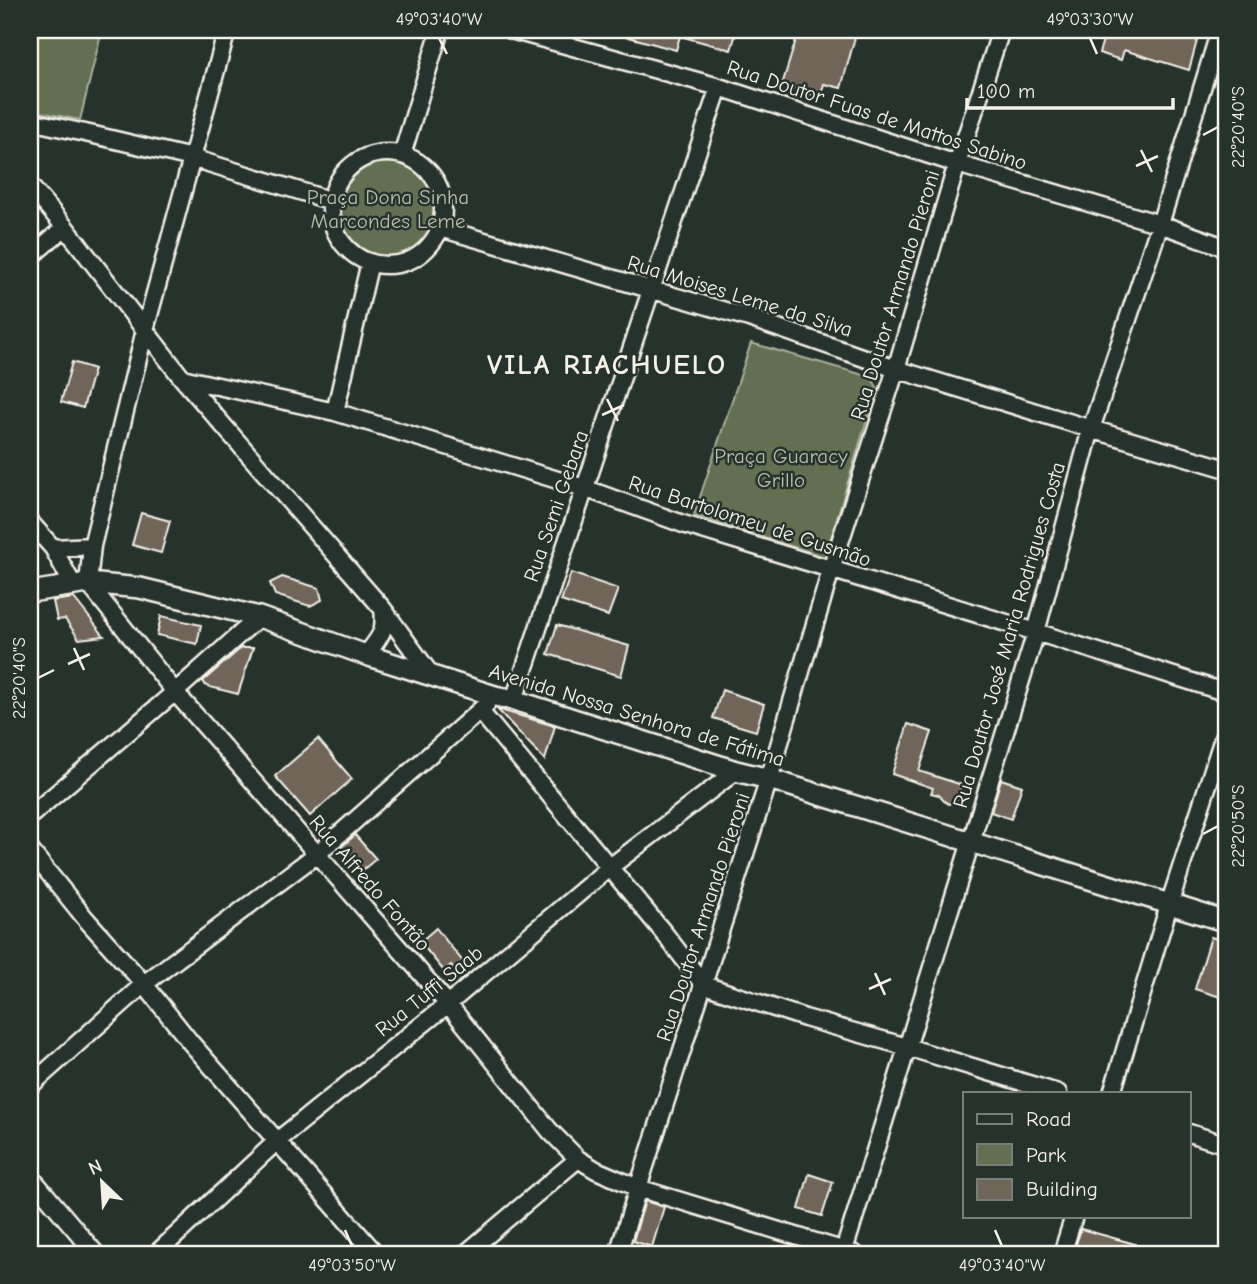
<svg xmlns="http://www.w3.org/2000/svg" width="1257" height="1284" viewBox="0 0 1257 1284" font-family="'Comic Neue',sans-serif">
<rect width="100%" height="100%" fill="#26332d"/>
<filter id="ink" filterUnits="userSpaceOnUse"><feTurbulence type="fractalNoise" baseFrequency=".0143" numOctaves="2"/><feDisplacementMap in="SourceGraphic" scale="14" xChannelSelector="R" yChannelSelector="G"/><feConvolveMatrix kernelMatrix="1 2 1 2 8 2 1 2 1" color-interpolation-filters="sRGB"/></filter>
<g filter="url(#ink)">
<path fill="#627051" stroke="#abb09c" stroke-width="2" d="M30,30H102L80,120L30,110Z
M341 209a47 47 0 1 1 94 0a47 47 0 1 1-94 0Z
M751,343L871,377L877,387L825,557L694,515Z"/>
<path fill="#6f6558" stroke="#f4f1e8" stroke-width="2" d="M619,30H737L731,50L680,36L676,50L618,34Z
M799,30H857L841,88L824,84L820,97L782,85Z
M1106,30H1200L1189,70L1124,50L1121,60L1099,53Z
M72,362L94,369L83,408L61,402Z
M141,513L170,521L161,553L132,545Z
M571,573L618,589L608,616L561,601Z
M282,577L319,588L322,600L310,606L275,595L270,583Z
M74,598L104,636L79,639L65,619L57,620L53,601Z
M161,616L201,625L197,644L157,635Z
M557,625L629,646L621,676L548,654Z
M241,648H253L238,694L206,686L203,681Z
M722,690L764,704L756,731L713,718Z
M497,709L555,726L545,760Z
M908,724L932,732L919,771L962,785L956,801L949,804L944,801L939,795L931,793L933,788L892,774Z
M318,739L352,779L310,816L275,776Z
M1001,779L1022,786L1011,819L991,812Z
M355,835L376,859L360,872L340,848Z
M436,928L464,963L456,971L451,965L444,971L420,942Z
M1211,937L1227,942V999L1195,989Z
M809,1174L833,1182L822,1216L799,1209Z
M645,1201L664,1207L652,1247L633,1241Z
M1081,1229L1135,1244L1132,1254H1088L1074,1250Z"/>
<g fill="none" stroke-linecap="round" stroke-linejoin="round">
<defs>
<path id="minor" d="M227,30L145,330L92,546L88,583L175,692L448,1004L550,1131L578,1159L596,1170L638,1188L855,1254
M511,30L719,87L957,164L1160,224L1227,248
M30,121L94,135L192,158L332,201
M331 209a56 56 0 1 1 112 0a56 56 0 1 1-112 0Z
M402,155L440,30
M30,186L65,227L182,378L383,609
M440,228L749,318L896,369L1091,429L1227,469
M30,257L65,227
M182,378L335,412L584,488L683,524L1036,632L1227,693
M335,412L370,262
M30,522L53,548L73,585
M53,548L92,546
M366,655C380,637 386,632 383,609L431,675
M514,700C581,495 652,292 719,87
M480,711L664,933L704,985L805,1018L907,1047L1058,1093
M30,816L175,692L259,617
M30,850L85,918L144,984L191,1043L376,1254
M30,1086L144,984L317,854L486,705
M1112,1093L1169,905L1227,726
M1189,1133L1227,1145
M30,1176L96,1254
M156,1254L277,1141L448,1004L610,867L736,771
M465,1254L578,1159
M618,1254L638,1188L769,779L831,570L896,369L957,164L1001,30
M843,1254L1036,632L1091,429L1160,224L1220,30
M1062,1254L1074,1216"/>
<path id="tertiary" d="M30,592L88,583L140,588L259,617L366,655L495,696L514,700L736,771L769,779L1227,922"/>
</defs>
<use href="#minor" stroke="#f4f1e8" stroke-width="21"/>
<use href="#tertiary" stroke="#f4f1e8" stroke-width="24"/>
<use href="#minor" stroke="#26332d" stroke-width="16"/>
<use href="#tertiary" stroke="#26332d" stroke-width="19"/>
</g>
</g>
<path fill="none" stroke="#f4f1e8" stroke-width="2.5" d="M439,38L447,54M1090,38L1097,54M1203,135L1218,127M1141,150L1152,172M1136,166L1158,156M607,399L618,421M602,415L624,405M74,648L84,670M68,664L90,654M38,678L54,670M1203,834L1218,826M875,973L885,995M869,989L891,979M345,1230L352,1246M995,1230L1002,1246"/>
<g text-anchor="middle" stroke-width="5" stroke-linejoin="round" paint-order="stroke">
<g font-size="21" fill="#f4f1e8" stroke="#26332d">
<text transform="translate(877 115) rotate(18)" y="7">Rua Doutor Fuas de Mattos Sabino</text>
<text transform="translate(895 295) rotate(-73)" y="7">Rua Doutor Armando Pieroni</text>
<text transform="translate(740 296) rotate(17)" y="7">Rua Moises Leme da Silva</text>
<text transform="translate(556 506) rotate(-71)" y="7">Rua Semi Gebara</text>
<text transform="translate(750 521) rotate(18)" y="7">Rua Bartolomeu de Gusmão</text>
<text transform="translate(1009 635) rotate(-74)" y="7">Rua Doutor José Maria Rodrigues Costa</text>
<text transform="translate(637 715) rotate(17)" y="7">Avenida Nossa Senhora de Fátima</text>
<text transform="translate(370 883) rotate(49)" y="7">Rua Alfredo Fontão</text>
<text transform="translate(703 917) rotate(-72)" y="7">Rua Doutor Armando Pieroni</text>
<text transform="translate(429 991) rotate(-39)" y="7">Rua Tuffi Saab</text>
</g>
<g font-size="21" fill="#babdac" stroke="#26332d">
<text x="388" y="204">Praça Dona Sinha<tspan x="388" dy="24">Marcondes Leme</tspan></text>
<text x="781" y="463">Praça Guaracy<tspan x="781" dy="24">Grillo</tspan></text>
</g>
<g font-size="28" font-weight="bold" letter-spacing="2" fill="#f4f1e8" stroke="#26332d">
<text x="607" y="374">VILA RIACHUELO</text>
</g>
</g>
<rect width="1257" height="1284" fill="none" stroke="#26332d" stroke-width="77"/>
<rect x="963" y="1092" width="228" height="126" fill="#26332d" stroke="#787f78" stroke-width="2"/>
<rect x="977" y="1114" width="35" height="10" fill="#26332d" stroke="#787f78" stroke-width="2"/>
<text x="1026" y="1126" font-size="21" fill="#f4f1e8">Road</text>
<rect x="977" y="1144" width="35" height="21" fill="#627051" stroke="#787f78" stroke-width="2"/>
<text x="1026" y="1162" font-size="21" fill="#f4f1e8">Park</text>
<rect x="977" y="1179" width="35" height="21" fill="#6f6558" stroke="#787f78" stroke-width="2"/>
<text x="1026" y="1196" font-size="21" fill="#f4f1e8">Building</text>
<g transform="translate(102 1182) rotate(335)" stroke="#26332d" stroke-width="5" paint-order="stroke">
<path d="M0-5L12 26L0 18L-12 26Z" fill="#f4f1e8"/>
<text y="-10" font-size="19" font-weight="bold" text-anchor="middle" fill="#f4f1e8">N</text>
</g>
<path d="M967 98v10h206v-10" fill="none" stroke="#f4f1e8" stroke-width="3.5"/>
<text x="977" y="98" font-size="21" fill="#f4f1e8" stroke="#26332d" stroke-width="5" paint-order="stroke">100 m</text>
<rect x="38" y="38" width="1180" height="1208" fill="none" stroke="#f4f1e8" stroke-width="2.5"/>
<g font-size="18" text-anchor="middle" fill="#f4f1e8">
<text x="439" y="25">49°03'40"W</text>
<text x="1090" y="25">49°03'30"W</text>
<text transform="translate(1238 127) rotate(-90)" y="6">22°20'40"S</text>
<text transform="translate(19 678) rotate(-90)" y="6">22°20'40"S</text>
<text transform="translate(1238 826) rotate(-90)" y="6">22°20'50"S</text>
<text x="352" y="1271">49°03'50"W</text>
<text x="1002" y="1271">49°03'40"W</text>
</g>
</svg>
